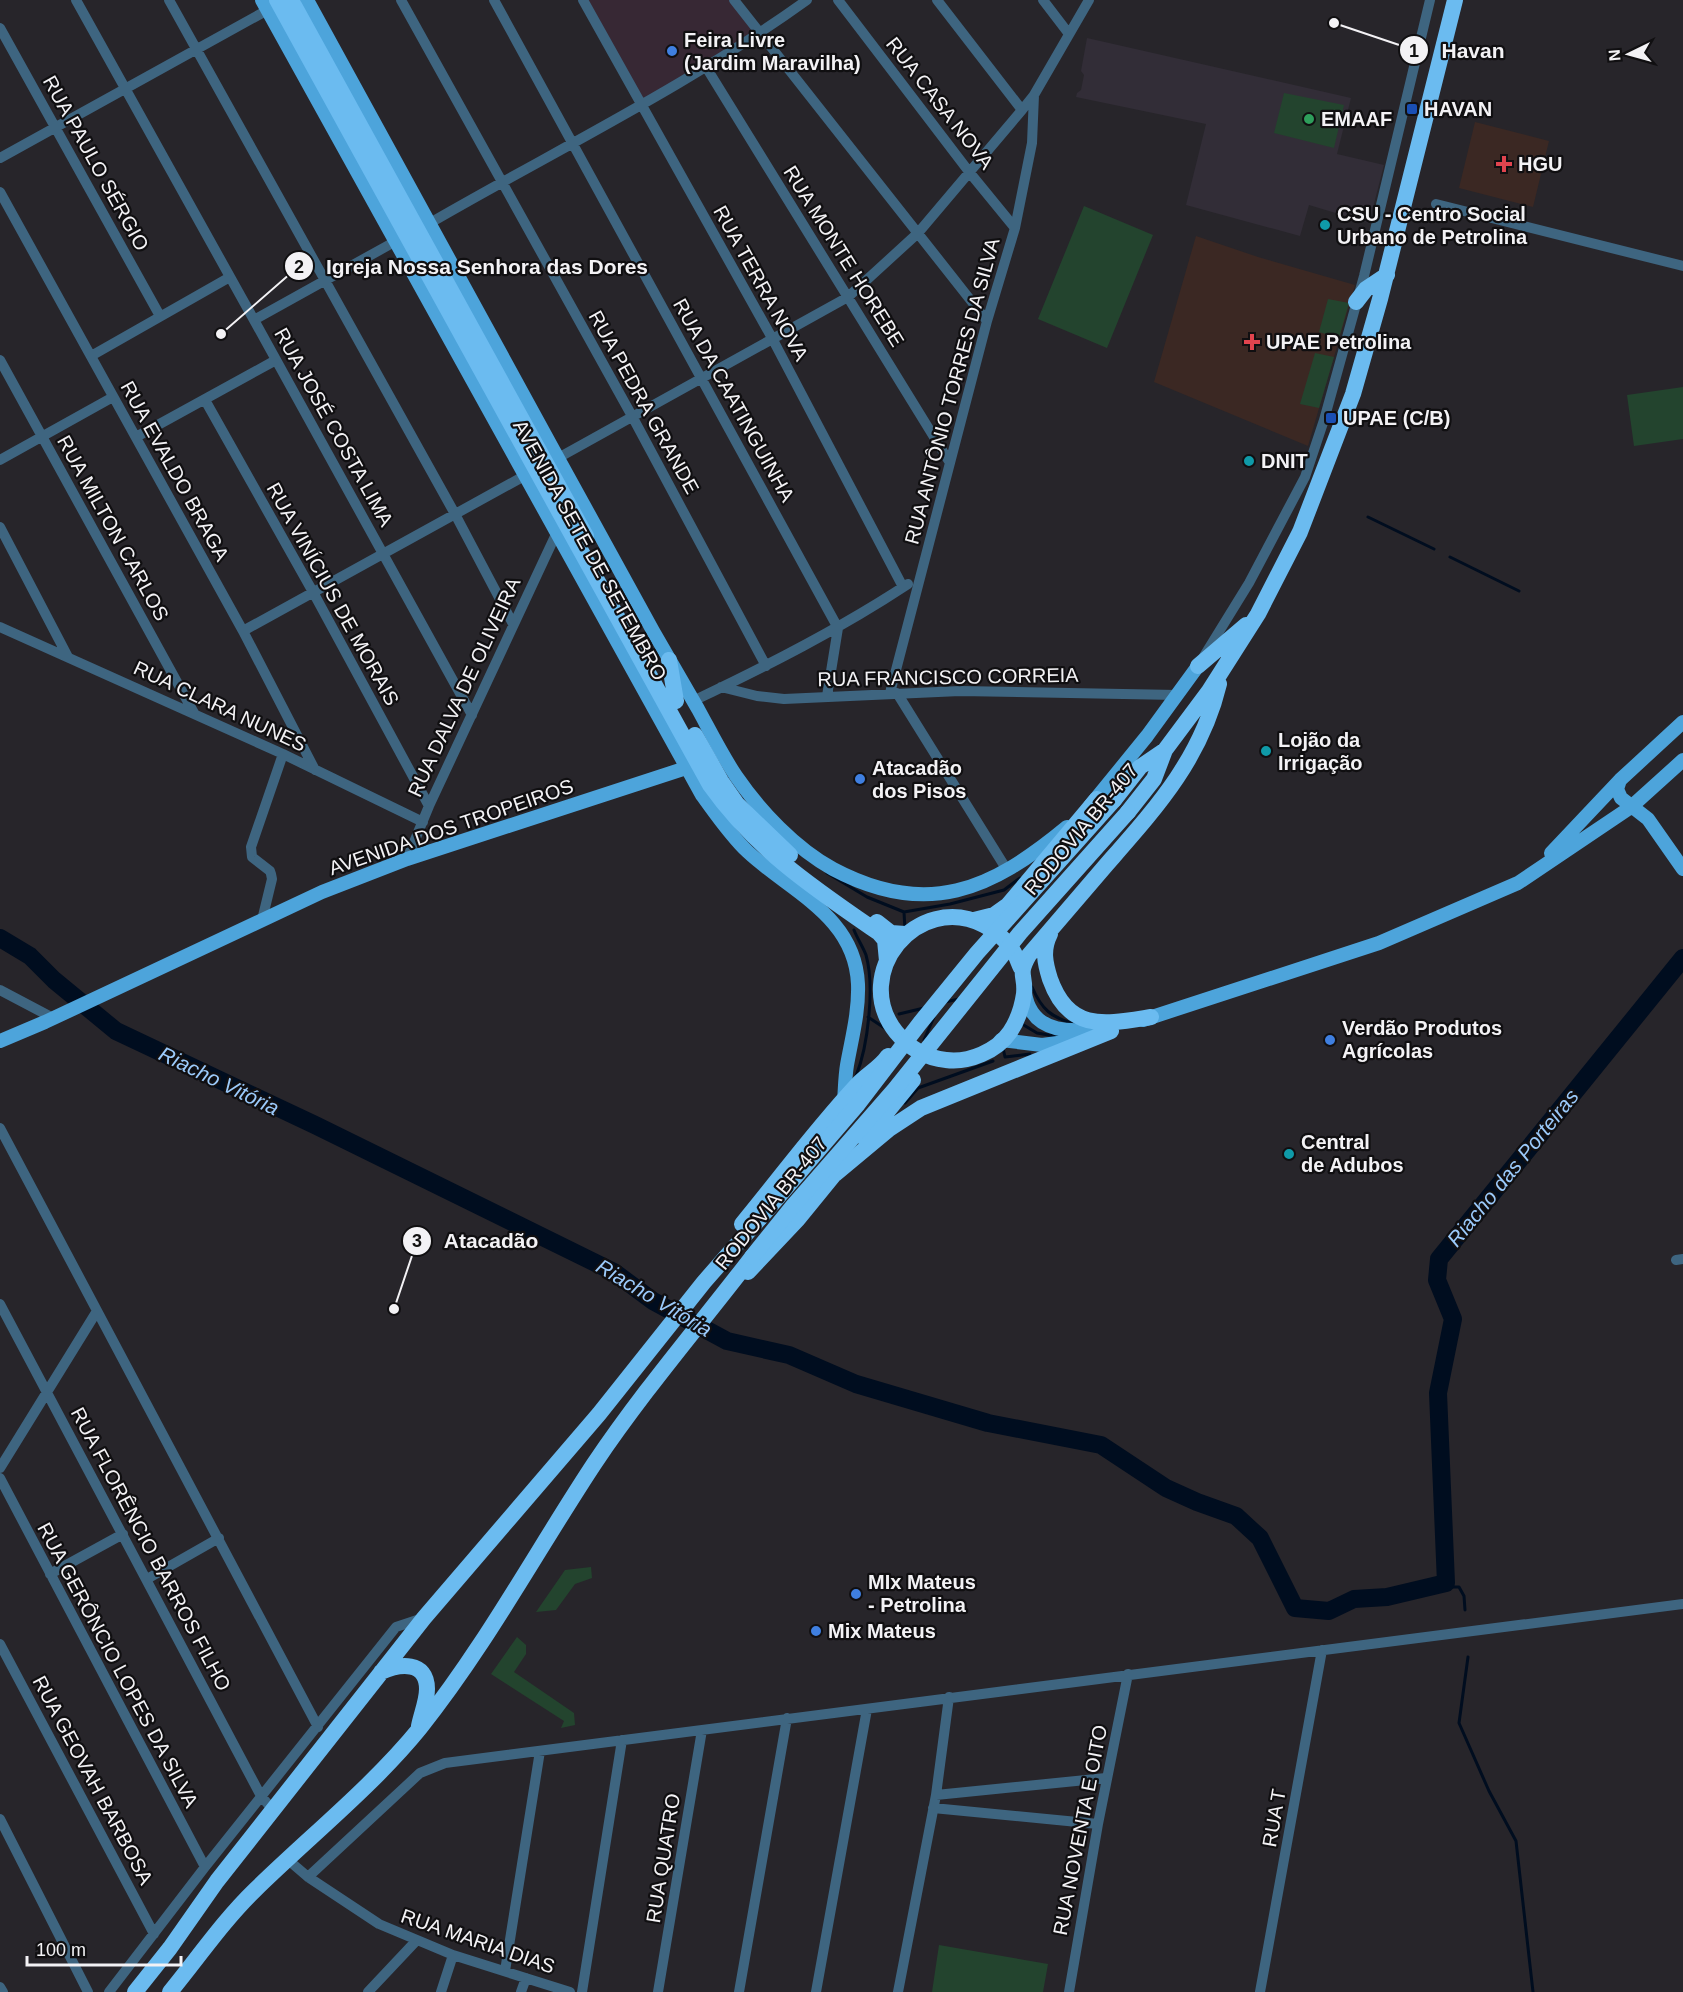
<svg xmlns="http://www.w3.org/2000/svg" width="1683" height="1992" viewBox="0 0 1683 1992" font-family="Arial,sans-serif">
<rect width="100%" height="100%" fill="#27252a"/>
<path fill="#372834" d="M583,0H734L760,34L641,105Z"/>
<path fill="#322d37" d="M1087,38L1351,98L1337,154L1384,165L1369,223L1309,205L1300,236L1186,205L1206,124L1076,97L1077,93L1081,90L1084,75L1081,71Z"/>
<path fill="#3b2823" d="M1475,122L1549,141L1533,207L1459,188Z
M1196,236L1258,257L1355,285L1308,446L1154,382Z"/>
<path fill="#23442e" d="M1284,93L1344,105L1334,148L1274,133Z
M1084,206L1153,235L1107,348L1038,319Z
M1328,299L1349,303L1339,338L1319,332Z
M1315,353L1334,357L1319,408L1300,404Z
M1683,387V439L1634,446L1627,395Z
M591,1567L592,1578L575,1584L556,1610L536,1612L565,1570Z
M517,1637L526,1645V1654L514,1672L574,1713L575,1725L561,1728L564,1721L491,1674Z
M939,1945L1048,1964L1043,1992H932Z"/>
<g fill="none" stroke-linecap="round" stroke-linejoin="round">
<path stroke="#000d1f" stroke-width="3" d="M1368,517L1434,549
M1450,557L1519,591
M827,873L867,897L904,912L950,904L1004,890L1020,878
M904,912L905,930
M854,930C857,938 863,947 866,955C875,987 868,1046 856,1076
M1032,987C1042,1010 1051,1017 1074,1024
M945,1002L959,999
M899,1014L924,1008
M868,1017L886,1029
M1022,1024L1037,1033L1060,1037
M924,1040L934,1017
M1003,1048L1005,1057L1030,1054
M905,1103L918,1088L993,1061
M1446,1583L1448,1587H1459L1464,1596L1465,1610
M1468,1657L1459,1723L1489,1791L1516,1841L1533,1992"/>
<path stroke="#000d1f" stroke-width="18" d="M0,938L30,956L54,980L116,1031L315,1125L614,1272L653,1301L727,1341L789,1355L856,1384L988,1423L1101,1445L1166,1488L1197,1502L1236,1516L1260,1538L1295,1608L1329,1611L1354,1599L1387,1597L1446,1583L1438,1393L1453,1319L1437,1280L1439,1259L1683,958"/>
<path stroke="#3e6580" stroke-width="10" d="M76,0L254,320L472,715
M169,0L455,514L513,624
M401,0L632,416L766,666
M494,0L838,628L827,696
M583,0L772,338L903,587
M734,0L987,321
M838,0L970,173L1015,228
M937,0L1022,110
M1043,0L1069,34
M0,28L160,316
M706,67L950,463
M0,158L273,7
M0,192L243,631L315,770
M1436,204L1683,266
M430,223C556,150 688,86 807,0
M254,320L396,241
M91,356L230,277
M0,360L194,713
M205,400L313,592L429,806
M136,437L276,360
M558,458L848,297L918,233L1022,110L1034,95L1089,0
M0,460L113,397
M0,527L68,657
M0,627L283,754L423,822
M243,631L526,475
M1204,656L1249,583L1305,477L1324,420L1364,276L1430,0
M721,687L757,696L784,699L960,691L1177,695
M890,693L987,321L1015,228L1032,143L1034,95
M897,693L1007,870
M693,701C767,666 840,629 908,584
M407,859L429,806L557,532
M262,920L272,879L271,874L270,871L252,857L251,847L283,754
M0,990L53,1018
M0,1128L318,1727
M1676,1260L1683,1259
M0,1304L261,1796L273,1810
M0,1468L97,1311
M0,1478L205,1867
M50,1574L123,1534
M147,1579L219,1538
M0,1644L154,1934
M936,1795L1106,1778
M933,1808L1098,1824
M0,1819L88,1992
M287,1859L308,1877L379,1924L453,1955L570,1992
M308,1877L420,1773L445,1763L1683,1604
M505,1971L540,1751
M0,1987L3,1992
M109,1992L205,1867L396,1627L423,1618
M368,1992L416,1941
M441,1992L453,1955
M521,1992L526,1978
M582,1992L622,1740
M658,1992L702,1730
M739,1992L787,1718
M816,1992L867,1709
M898,1992L936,1795L949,1697
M1069,1992L1098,1824L1128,1674
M1260,1992L1322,1650"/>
<path stroke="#4da4db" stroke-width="14" d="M262,0L702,795C716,814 730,835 748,852C791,892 855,916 858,984C859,1012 852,1037 847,1065C845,1077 845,1089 844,1101
M307,0C389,150 472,300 554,451C587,511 620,571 653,631C668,657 683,683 698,709C710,731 722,755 736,776C760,811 795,848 833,869C927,919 991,890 1067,827
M1620,780L1617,789L1621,798L1648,819L1683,869
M1090,806L1147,736L1198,666
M1551,853L1620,780L1683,722
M1025,993C1032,1036 1075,1033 1109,1027
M1143,1020L1379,943L1518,883L1631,807L1683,760
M1001,1040L1042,1045L1073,1041
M0,1041L45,1022L322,892L407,859L686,768"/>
<path stroke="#6bbbf0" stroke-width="16" d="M277,0L710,785C756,850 815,889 879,933L885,940L887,961
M291,0L586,536
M1356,302L1366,289L1387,275
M669,660L676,701
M1198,666L1246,625
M695,735L721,781L737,804L790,855
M1114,800L1140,767L1165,750
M1128,812L1154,779L1165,750L1209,691L1258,614L1300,532L1353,394L1380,299L1455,0
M974,920L994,915L1008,905L1097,799
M877,922L891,933L905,934
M1050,934C1042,950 1045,963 1050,979C1069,1033 1106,1024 1151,1017
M1021,968C1018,962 1016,954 1011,948C1004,938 994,930 984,925C917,891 850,974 896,1032C909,1048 926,1058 946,1060C969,1063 997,1051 1010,1032C1018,1020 1022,1008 1024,994C1026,974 1017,976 1029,955C1055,925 1081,894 1107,864C1156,808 1201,759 1219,684
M865,1139L913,1080
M835,1174L889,1129L921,1108L1111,1031
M742,1224C780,1178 816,1129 857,1085C867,1074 880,1068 888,1056
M748,1272L798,1219L842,1165
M381,1672C399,1664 427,1660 427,1689C427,1701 421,1715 419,1726
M135,1992L170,1948L217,1881L424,1618L599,1414L704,1282L760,1218
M170,1992C198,1958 223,1921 255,1890C309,1837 372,1787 420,1728C486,1645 536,1552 594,1464C643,1391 699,1326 752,1257"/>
<path stroke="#6bbbf0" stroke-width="16" d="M760,1218L858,1104L920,1023L977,953L1114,800
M752,1257L793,1206L895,1089L1020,933L1128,812"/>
</g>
<g fill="#3f7fe0" stroke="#100f11" stroke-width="2">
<circle cx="672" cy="51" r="6"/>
<circle cx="860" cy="779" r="6"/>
<circle cx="1330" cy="1040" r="6"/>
<circle cx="856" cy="1594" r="6"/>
<circle cx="816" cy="1631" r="6"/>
</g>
<g fill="#1a4fb4" stroke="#100f11" stroke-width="2">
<rect x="1406" y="103" width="12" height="12" rx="3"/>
<rect x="1325" y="412" width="12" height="12" rx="3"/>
</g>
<circle fill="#2e9e5b" stroke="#100f11" stroke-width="2" cx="1309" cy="119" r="6"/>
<g fill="#e0444e" stroke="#100f11" stroke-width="2">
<path d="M1501 155h6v6h6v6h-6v6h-6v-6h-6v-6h6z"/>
<path d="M1249 333h6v6h6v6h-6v6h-6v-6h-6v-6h6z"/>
</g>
<g fill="#0f9aa8" stroke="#100f11" stroke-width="2">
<circle cx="1325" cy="225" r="6"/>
<circle cx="1249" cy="461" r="6"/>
<circle cx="1266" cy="751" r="6"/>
<circle cx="1289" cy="1154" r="6"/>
</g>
<g text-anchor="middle" stroke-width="4.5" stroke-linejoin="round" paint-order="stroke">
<g font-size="20" font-weight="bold" fill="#f3f2f5" stroke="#100f11" text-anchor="start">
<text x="684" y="47">Feira Livre<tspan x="684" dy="23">(Jardim Maravilha)</tspan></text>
<text x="1424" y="116">HAVAN</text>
<text x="1321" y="126">EMAAF</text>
<text x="1518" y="171">HGU</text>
<text x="1337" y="221">CSU - Centro Social<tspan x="1337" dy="23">Urbano de Petrolina</tspan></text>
<text x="1266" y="349">UPAE Petrolina</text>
<text x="1343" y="425">UPAE (C/B)</text>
<text x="1261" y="468">DNIT</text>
<text x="1278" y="747">Lojão da<tspan x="1278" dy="23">Irrigação</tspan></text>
<text x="872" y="775">Atacadão<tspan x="872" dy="23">dos Pisos</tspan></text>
<text x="1342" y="1035">Verdão Produtos<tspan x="1342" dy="23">Agrícolas</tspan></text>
<text x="1301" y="1149">Central<tspan x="1301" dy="23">de Adubos</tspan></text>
<text x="868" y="1589">MIx Mateus<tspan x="868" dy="23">- Petrolina</tspan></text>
<text x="828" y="1638">Mix Mateus</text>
</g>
<g font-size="20" fill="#f3f2f5" stroke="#100f11">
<text transform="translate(940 103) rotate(52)" y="7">RUA CASA NOVA</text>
<text transform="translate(96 163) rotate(61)" y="7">RUA PAULO SÉRGIO</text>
<text transform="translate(844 256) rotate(58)" y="7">RUA MONTE HOREBE</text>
<text transform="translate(761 283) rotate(61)" y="7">RUA TERRA NOVA</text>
<text transform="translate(952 391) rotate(-75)" y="7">RUA ANTÔNIO TORRES DA SILVA</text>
<text transform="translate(734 400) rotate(61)" y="7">RUA DA CAATINGUINHA</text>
<text transform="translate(644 402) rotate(61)" y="7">RUA PEDRA GRANDE</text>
<text transform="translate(334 427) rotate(61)" y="7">RUA JOSÉ COSTA LIMA</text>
<text transform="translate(175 471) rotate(61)" y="7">RUA EVALDO BRAGA</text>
<text transform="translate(113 528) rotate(61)" y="7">RUA MILTON CARLOS</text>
<text transform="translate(590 550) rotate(61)" y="7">AVENIDA SETE DE SETEMBRO</text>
<text transform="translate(333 594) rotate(61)" y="7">RUA VINÍCIUS DE MORAIS</text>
<text transform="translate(948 677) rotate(-1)" y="7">RUA FRANCISCO CORREIA</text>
<text transform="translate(464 687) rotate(-65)" y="7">RUA DALVA DE OLIVEIRA</text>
<text transform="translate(220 706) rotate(25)" y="7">RUA CLARA NUNES</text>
<text transform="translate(451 827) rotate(-19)" y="7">AVENIDA DOS TROPEIROS</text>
<text transform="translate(1081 829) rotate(-50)" y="7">RODOVIA BR-407</text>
<text transform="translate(771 1203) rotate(-51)" y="7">RODOVIA BR-407</text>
<text transform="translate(151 1549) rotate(62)" y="7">RUA FLORÊNCIO BARROS FILHO</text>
<text transform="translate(118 1665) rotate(62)" y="7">RUA GERÔNCIO LOPES DA SILVA</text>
<text transform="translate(93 1780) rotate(62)" y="7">RUA GEOVAH BARBOSA</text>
<text transform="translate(1274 1818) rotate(-80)" y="7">RUA T</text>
<text transform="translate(1080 1830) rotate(-79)" y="7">RUA NOVENTA E OITO</text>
<text transform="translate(663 1858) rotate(-81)" y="7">RUA QUATRO</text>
<text transform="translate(478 1941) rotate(19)" y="7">RUA MARIA DIAS</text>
</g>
<g font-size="21" font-style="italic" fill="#9bcafb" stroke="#100f11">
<text transform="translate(219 1081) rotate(26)" y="7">Riacho Vitória</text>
<text transform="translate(1513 1168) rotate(-51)" y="7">Riacho das Porteiras</text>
<text transform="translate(654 1298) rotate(31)" y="7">Riacho Vitória</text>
</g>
</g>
<path fill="none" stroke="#f3f2f5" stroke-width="2" d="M1334 23L1414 50M221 334L299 266M394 1309L417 1241"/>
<g fill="#f3f2f5" stroke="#100f11" stroke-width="2">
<circle cx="1334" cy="23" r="6"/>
<circle cx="221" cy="334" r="6"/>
<circle cx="394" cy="1309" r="6"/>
<circle cx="1414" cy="50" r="15"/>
<circle cx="299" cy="266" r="15"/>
<circle cx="417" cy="1241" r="15"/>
</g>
<g font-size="18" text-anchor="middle" font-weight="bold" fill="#111">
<text x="1414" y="57">1</text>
<text x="299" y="273">2</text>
<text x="417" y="1247">3</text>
</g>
<g font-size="21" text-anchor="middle" font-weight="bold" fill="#f3f2f5" stroke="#100f11" stroke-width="4.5" stroke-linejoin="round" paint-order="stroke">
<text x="1473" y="58">Havan</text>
<text x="487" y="274">Igreja Nossa Senhora das Dores</text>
<text x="491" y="1248">Atacadão</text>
</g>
<g transform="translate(1629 54) rotate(265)" stroke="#100f11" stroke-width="4.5" paint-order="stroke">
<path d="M0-4.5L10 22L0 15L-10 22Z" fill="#f3f2f5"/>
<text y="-9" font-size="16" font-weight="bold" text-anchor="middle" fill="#f3f2f5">N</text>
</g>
<path d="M27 1956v9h154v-9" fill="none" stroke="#f3f2f5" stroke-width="3"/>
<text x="36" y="1956" font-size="18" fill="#f3f2f5" stroke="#100f11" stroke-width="4.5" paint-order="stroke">100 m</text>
</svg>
